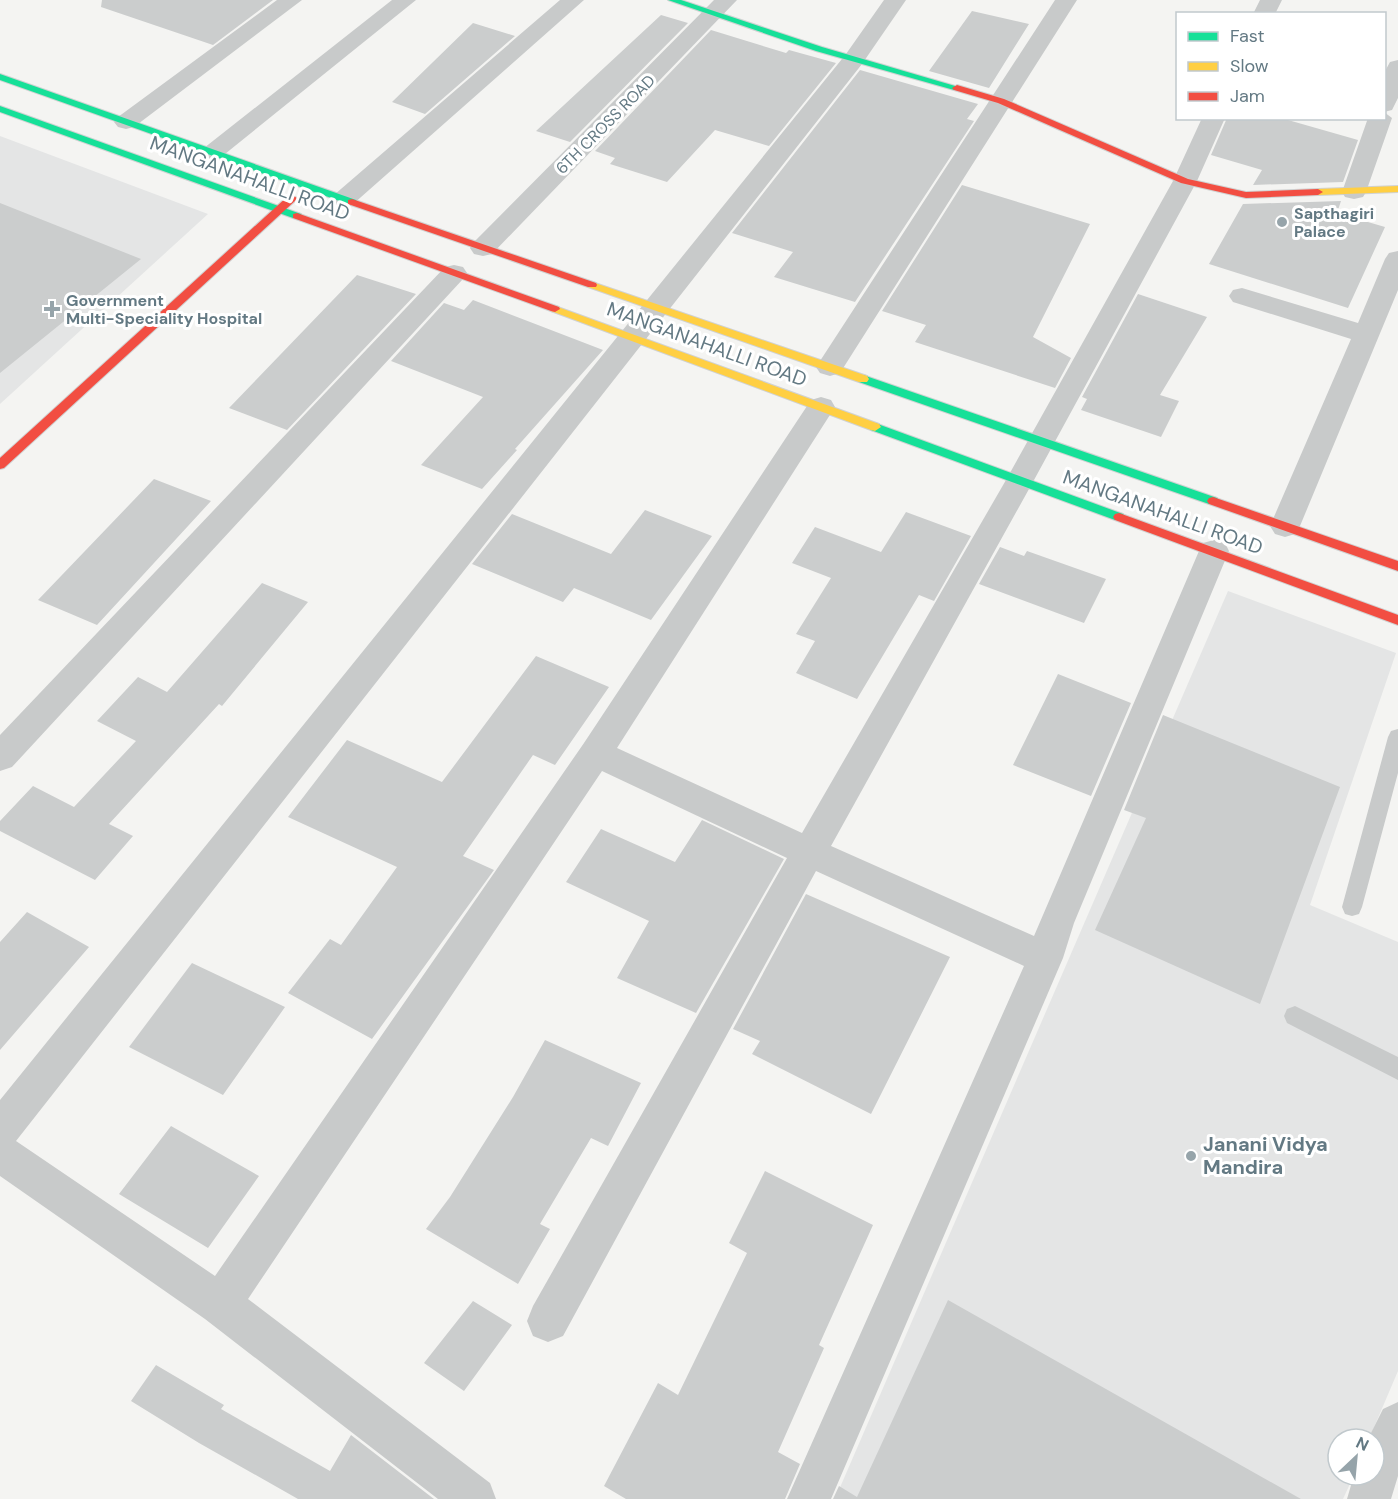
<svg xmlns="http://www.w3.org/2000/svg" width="1398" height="1499" viewBox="0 0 1398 1499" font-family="'DM Sans',sans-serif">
<rect width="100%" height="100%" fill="#f4f4f2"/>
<path fill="#e4e5e5" d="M0,136L208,214L0,404Z
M1228,591L1396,653L1310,905L1398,942V1371L1369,1439H1338V1475H1354L1343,1499H835Z"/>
<path fill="#cbcdcd" d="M102,0H273L213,45L101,7Z
M972,11L1029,24L989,88L929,71Z
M661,15L688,23L570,142L536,131Z
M473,23L515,36L425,114L392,102Z
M711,30L786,53L789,50L836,63L769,146L715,130L667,182L610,164L615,158L595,151Z
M860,70L978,104L967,119L974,121L855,302L774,277L793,252L732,233Z
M1227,118H1281L1358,140L1343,182L1253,185L1262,170L1211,155Z
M962,185L1090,224L1033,337L1071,358L1055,388L915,342L926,325L882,311Z
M1341,201L1337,213L1385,227L1348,308L1209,264L1243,204Z
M0,203L141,259L0,373Z
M357,275L416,294L287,430L229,408Z
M1138,294L1207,317L1160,395L1179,401L1161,437L1081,410L1087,399L1082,397Z
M473,300L603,350L515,449L517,450L482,489L421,465L483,397L391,361L444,303L464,310Z
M154,479L211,501L97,625L38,600Z
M645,510L712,536L651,620L574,588L563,602L472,564L512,514L611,554Z
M906,512L971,536L934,601L919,595L857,699L796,673L815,641L796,634L831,578L792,563L815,527L881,552Z
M1000,547L1024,556L1027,551L1106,579L1084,623L979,584Z
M262,583L308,602L222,706L219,704L109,824L133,836L95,880L0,831V821L33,786L74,807L136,741L97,721L138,677L167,692Z
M536,656L609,687L555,765L533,755L463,856L494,870L372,1039L288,993L330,939L341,945L397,867L288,817L347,740L442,782Z
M1058,674L1131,703L1091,796L1013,765Z
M1163,715L1340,787L1260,1004L1095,930L1146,818L1124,810Z
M702,820L784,859L696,1013L617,978L649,921L566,882L601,829L675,862Z
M806,894L950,957L871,1114L752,1054L760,1041L733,1029Z
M27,912L89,947L0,1050V942Z
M192,963L285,1007L223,1095L129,1047Z
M545,1040L641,1083L608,1146L591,1138L540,1224L550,1229L518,1284L426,1229L450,1197L513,1097Z
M171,1126L259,1176L208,1248L119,1194Z
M765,1171L873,1225L819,1345L824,1348L778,1452L800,1464L785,1499H626L604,1486L658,1383L678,1395L747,1253L729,1243Z
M948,1300L1301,1499H833L839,1486L857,1497Z
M473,1301L512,1325L464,1391L424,1363Z
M156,1365L224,1405L221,1409L330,1471L351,1435L434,1499H298L199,1443L131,1401Z"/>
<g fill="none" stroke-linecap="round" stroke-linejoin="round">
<defs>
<path id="fast" d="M668,0H681L822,47L962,88L954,90L816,51Z
M0,74L356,200L357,202L356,204H348L0,80Z
M0,106L301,214L302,216L301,218H293L0,112Z
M863,375L1217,498L1219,501L1217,504H1209L859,382V376Z
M875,423L1123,514L1125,517L1123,520H1115L871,430L869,427Z"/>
<path id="slow" d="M1398,186V192L1318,195L1313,192L1318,189Z
M592,282L867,376L869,379L867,382H859L588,287V283Z
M555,306L879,424L881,427L875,431L871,430L551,311L550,309Z"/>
<path id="jam" d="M957,85L1004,99L1188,179L1246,192L1318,189L1323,192L1318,195L1246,198L1181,183L998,103L954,90L952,88Z
M292,195L297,198L296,200L4,468L0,469V458L288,196Z
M352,199L596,283L597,285L596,287H588L348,204V200Z
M297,213L559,307L560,309L555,312L551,311L293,218V214Z
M1213,497L1398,561V571L1209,504L1207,501L1209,498Z
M1119,513L1398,615V625L1115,520L1113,517L1115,514Z"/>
</defs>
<use href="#fast" stroke="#d0d2d2" stroke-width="2"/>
<use href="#slow" stroke="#d0d2d2" stroke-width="2"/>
<use href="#jam" stroke="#d0d2d2" stroke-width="2"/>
<path fill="#c8caca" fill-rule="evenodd" d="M1398,729V773L1362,907L1359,914L1352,916L1345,914L1342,907L1388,737L1391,731Z
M1295,1006L1398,1057V1080L1287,1023L1284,1016L1287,1009Z"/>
<path fill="#c8caca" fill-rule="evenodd" d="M277,0H302L134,127L126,129L118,127L114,122L118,117Z
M392,0H416L220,158L212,160L204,158L200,153L204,148Z
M560,0H584L352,205L343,207L334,205L331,200L334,195Z
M714,0H737L492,254L483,256L474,254L470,248L474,242Z
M884,0H906L862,64L16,1141L215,1276L584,743L811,400L821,397L831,400L835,407L617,748L802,833L1006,480L1173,181L1202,118H1225L1197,181L1034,480L831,846L1034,936L1199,551L1203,543L1214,540L1225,543L1229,551L1074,923L1063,958L831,1499H787L1024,966L816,871L563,1336L548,1342L533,1336L527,1321L533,1306L787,858L602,771L248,1299L490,1483L496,1499H438L205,1319L0,1176V1100L846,54Z
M1055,0H1077L840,373L830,376L820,373L816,367L820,361Z
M1260,0H1282L1275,14H1253Z
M1398,60V98L1392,110L1384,112V73L1390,62Z
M1384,112L1392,118L1366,192L1363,197L1354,199L1345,197L1342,192L1368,118H1384Z
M1398,251V290L1300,526L1295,534L1285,537L1275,534L1270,526L1351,339L1233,302L1229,296L1233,290L1242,288L1358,323L1385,259L1389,253Z
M454,265L463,267L467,273L463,279L12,767L0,771V735L445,267Z
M1398,1402V1476L1391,1499H1347L1354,1475H1374V1439H1368L1383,1409Z"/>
<use href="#fast" fill="#16e098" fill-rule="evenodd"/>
<use href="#slow" fill="#ffcf43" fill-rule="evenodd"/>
<use href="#jam" fill="#f24e42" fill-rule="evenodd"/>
</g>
<g fill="#96a4aa" stroke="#fff" stroke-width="2">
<circle cx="1282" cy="222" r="6"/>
<path d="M49 300h6v6h6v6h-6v6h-6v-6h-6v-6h6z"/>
<circle cx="1191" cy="1156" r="6"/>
</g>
<g text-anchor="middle" stroke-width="6" stroke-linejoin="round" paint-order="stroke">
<g font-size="16" fill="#637983" stroke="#fff">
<text transform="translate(605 124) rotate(-45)" y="6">6TH CROSS ROAD</text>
</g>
<g font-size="16" font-weight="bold" fill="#637983" stroke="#fff" text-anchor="start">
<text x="1294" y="219">Sapthagiri<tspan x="1294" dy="18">Palace</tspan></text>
<text x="66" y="306">Government<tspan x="66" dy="18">Multi-Speciality Hospital</tspan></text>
</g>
<g font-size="20" fill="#637983" stroke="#fff">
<text transform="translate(250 178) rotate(20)" y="7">MANGANAHALLI ROAD</text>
<text transform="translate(707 344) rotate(20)" y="7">MANGANAHALLI ROAD</text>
<text transform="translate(1163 512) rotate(20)" y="7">MANGANAHALLI ROAD</text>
</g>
<g font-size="20" font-weight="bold" fill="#637983" stroke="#fff" text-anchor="start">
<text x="1203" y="1151">Janani Vidya<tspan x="1203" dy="23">Mandira</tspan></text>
</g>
</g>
<rect x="1176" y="12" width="210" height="108" fill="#ffffff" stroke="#c1c9cd" stroke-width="1.5"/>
<rect x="1188" y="32" width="30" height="9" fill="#16e098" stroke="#c1c9cd" stroke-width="1.5"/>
<text x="1230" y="42" font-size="18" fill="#637983">Fast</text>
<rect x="1188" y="62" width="30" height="9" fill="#ffcf43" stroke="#c1c9cd" stroke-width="1.5"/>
<text x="1230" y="72" font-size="18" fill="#637983">Slow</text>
<rect x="1188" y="92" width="30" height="9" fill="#f24e42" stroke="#c1c9cd" stroke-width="1.5"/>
<text x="1230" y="102" font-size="18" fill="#637983">Jam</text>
<g transform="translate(1356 1457) rotate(26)"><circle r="28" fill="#ffffff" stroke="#c1c9cd" stroke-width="1.5"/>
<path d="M0-4.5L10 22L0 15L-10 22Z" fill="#96a4aa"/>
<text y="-9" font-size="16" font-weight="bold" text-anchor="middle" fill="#637983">N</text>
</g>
</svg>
